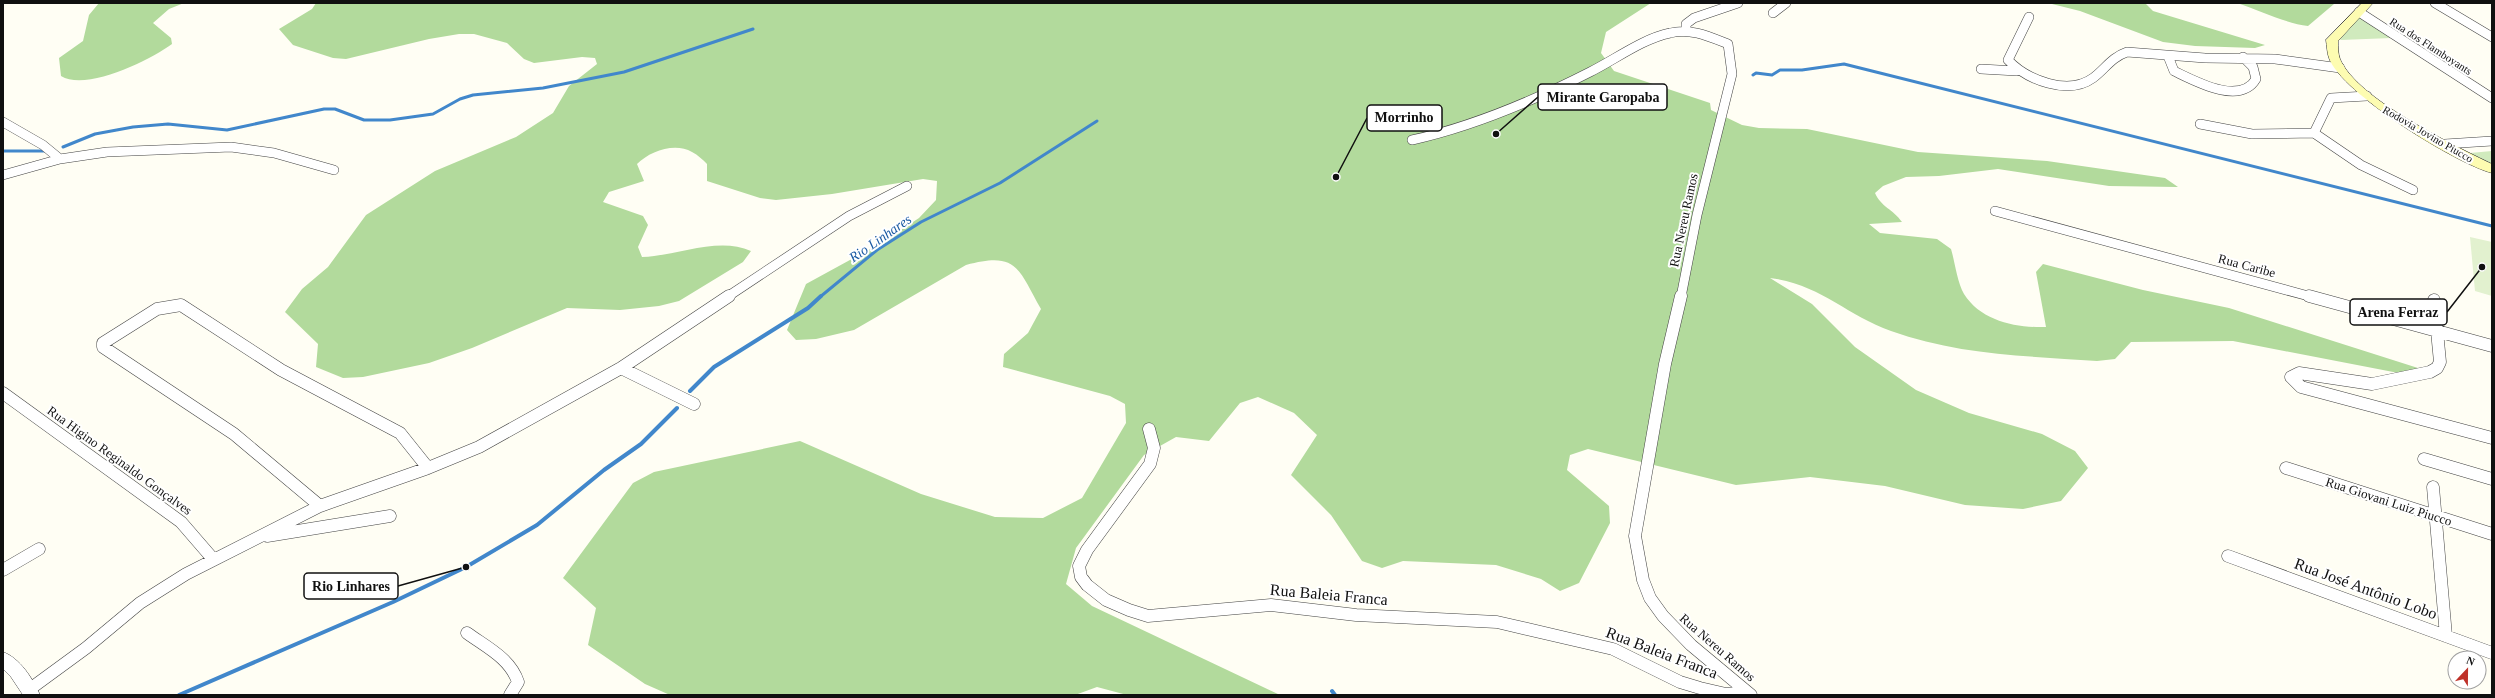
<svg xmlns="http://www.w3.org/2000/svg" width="2495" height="698" viewBox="0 0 2495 698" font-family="'Times New Roman',serif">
<rect width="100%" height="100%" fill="#fffef4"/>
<path fill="#d0eabd" d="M2360,17L2392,38L2340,40L2349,27Z
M2492,151V164L2470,153Z"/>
<path fill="#b2da9c" d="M99,3H184L169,9L153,23L171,38L172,44C150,60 86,92 61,76L59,58L83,41L89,15Z
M316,3H1651L1606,32L1601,53L1614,71L1710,103L1711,110L1742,125L1759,128L1807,129L1918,152L2047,161L2165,178L2178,187L2109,186L1998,169L1939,176L1906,177L1883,186L1875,193C1881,207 1893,209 1902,222L1869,224L1880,233L1937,239L1951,249C1955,262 1957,282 1964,294C1981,321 2016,328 2046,327L2036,272L2043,264L2143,290L2229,308L2418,368L2414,376L2233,341L2131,342L2115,359L2097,361C2027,356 1957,355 1891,331C1846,315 1820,284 1770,278L1812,304L1855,347L1916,390L1969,413L2042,434L2075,451L2088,468L2061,501L2023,509L1965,505L1885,486L1810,477L1736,485L1588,449L1570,455L1567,470L1609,506L1610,523L1579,583L1560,591L1541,579L1496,565L1403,561L1382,568L1362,561L1331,515L1291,475L1317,435L1294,413L1258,397L1240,403L1209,441L1176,437L1144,455L1076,548L1066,584L1092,606L1280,695H1127L1097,687L1075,695H670L645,684L588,645L596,608L563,578L633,483L654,472L800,441L921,494L995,517L1043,518L1082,498L1126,423L1125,404L1110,396L1003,367L1004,354L1028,333L1041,309C1018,269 1018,251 966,265L854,330L816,339L796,340L787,330L806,284L881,243L919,218L936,200L937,181L923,179L832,194L776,200L760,198L707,181V164C703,160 698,155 692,152C675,142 650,151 637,164L644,181L609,192L603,202L643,216L648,225L638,247L642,257C677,256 718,236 751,251L743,262L679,301L659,306L620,310L567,308L472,348L429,363L363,377L343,378L316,367L318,344L285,312L302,289L328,267L366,215L435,171L516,137L553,113L569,86L597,64L595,58L582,57L534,63L524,59L507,43L474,34H459L429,39L346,59L333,58L293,45L279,29L312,9Z
M2048,3H2145L2153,11L2265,45L2255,48L2195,46L2163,42L2080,11Z
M2237,3H2331L2334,4L2308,26C2287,24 2259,10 2237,3Z"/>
<path fill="#e2f1cf" d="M2470,237L2492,242V296L2475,291Z"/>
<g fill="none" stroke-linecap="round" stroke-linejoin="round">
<path stroke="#4187cb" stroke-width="3" d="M1753,75L1756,73L1772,75L1780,70H1802L1844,64L2492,226
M63,147L95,134L133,127L168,124L227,130L324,109H335L364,120H390L433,114L460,99L473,95L543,88L624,72L753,29
M3,151H44
M820,297L877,250L921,222L1000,183L1097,121"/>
<path stroke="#4187cb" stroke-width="4" d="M690,391L714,367L808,308L821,296
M1332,691L1335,695
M179,695L393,602L466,567L537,525L604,470L641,444L677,408"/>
<defs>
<path id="minor-far1" d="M2435,3L2492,37
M2359,12L2492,98
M1773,13L1786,3
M2029,17L2008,60C2027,80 2068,96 2093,78C2105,69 2112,57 2127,52L2205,58L2275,59L2340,68
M1686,31V24L1694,18L1738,3
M2168,56L2174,71C2195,81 2240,106 2256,79L2253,67L2243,57
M1981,69L2017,71
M2367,96L2331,98L2314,133L2361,165L2413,190
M3,122L43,145L60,159L3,175
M2200,124L2252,134L2314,133
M1412,140C1475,126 1533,101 1590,72C1616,59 1642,39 1670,33C1691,28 1708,36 1728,44L1732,74L1697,215L1681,297
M2445,144L2492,141
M60,159L107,152L231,147L274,153L334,170
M1995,211L2312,297
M727,297L849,216L907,186"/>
<path id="minor" d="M1681,296L1665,364L1635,536L1643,580L1650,598L1663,616L1691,645L1751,695
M2309,296L2492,346
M2434,300L2440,362L2437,368L2430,372L2372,384L2299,373L2291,377L2301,387L2492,438
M621,368L694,404
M3,393L181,522L213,559
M1149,429L1154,448L1150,464L1087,550L1079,566L1081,577L1087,585L1106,600L1129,610L1148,616L1271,605L1356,615L1497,622L1613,649L1680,682L1700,688L1726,694L1747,692
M2424,459L2492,479
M2286,468L2492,534
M2433,487L2446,636
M320,506L234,434L103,347V343L157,309L181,305L281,370L400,433L428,468
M267,536L390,516
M2228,556L2492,653
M3,570L39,549
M467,633C486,647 510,658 518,682L510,695
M30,689L86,648L140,603L186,574L320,506L428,468L479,447L621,368L729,296"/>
<path id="tertiary" d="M3,652C20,658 33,679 40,695H23L11,677L3,669Z"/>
<path id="secondary" d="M2362,3H2373L2338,41C2338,46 2338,54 2340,59C2357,99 2453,145 2492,164V173C2457,164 2341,93 2329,58C2327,53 2327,46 2326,40Z"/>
</defs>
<use href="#minor-far1" stroke="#434343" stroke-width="10"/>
<use href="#minor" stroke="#434343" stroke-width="13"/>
<use href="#tertiary" stroke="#434343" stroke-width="1"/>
<use href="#secondary" stroke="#323232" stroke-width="1"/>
<use href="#minor-far1" stroke="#fff" stroke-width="9"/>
<use href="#minor" stroke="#fff" stroke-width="12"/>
<use href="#tertiary" fill="#fff" fill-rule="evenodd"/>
<use href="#secondary" fill="#fdfcb1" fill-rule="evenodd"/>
</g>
<g text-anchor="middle" stroke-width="4" stroke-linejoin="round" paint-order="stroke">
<g font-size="11" fill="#101010" stroke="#fff">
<text transform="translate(2431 46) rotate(33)" y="4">Rua dos Flamboyants</text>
<text transform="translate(2428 134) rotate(30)" y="4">Rodovia Jovino Piucco</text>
</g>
<g font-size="13" fill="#101010" stroke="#fff">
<text transform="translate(1683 220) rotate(-78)" y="5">Rua Nereu Ramos</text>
<text transform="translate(2247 265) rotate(15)" y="5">Rua Caribe</text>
<text transform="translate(120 460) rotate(36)" y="5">Rua Higino Reginaldo Gonçalves</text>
<text transform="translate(2389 501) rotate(18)" y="5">Rua Giovani Luiz Piucco</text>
<text transform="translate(1718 647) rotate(41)" y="5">Rua Nereu Ramos</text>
</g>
<g font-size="14" font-style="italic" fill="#1a59a2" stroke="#fff">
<text transform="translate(880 238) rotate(-35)" y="5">Rio Linhares</text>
</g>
<g font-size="16" fill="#101010" stroke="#fff">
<text transform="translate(2366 588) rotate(20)" y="6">Rua José Antônio Lobo</text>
<text transform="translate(1329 594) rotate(5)" y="6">Rua Baleia Franca</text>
<text transform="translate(1662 652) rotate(21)" y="6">Rua Baleia Franca</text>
</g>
</g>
<path fill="none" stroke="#101010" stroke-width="1.5" d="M1496 134L1538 97M1336 177L1367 118M2482 267L2447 312M466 567L398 586"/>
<g fill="#101010" stroke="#fff" stroke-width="1.5">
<circle cx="1496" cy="134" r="4"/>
<circle cx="1336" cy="177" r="4"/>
<circle cx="2482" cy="267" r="4"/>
<circle cx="466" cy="567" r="4"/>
</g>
<g fill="#fff" stroke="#101010" stroke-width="1.5">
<rect x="1538" y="84" width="129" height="26" rx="4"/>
<rect x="1367" y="105" width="75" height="26" rx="4"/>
<rect x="2350" y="299" width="97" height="26" rx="4"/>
<rect x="304" y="573" width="94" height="26" rx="4"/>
</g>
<g font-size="14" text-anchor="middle" font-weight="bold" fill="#101010">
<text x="1603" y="102">Mirante Garopaba</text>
<text x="1404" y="122">Morrinho</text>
<text x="2398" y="317">Arena Ferraz</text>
<text x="351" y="591">Rio Linhares</text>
</g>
<rect width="2495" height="698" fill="none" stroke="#101010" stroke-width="8"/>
<g transform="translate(2467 670) rotate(22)"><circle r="19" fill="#ffffff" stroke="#9f9f9f"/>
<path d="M0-3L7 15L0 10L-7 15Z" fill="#bf3129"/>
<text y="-6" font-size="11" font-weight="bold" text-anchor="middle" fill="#101010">N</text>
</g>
</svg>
